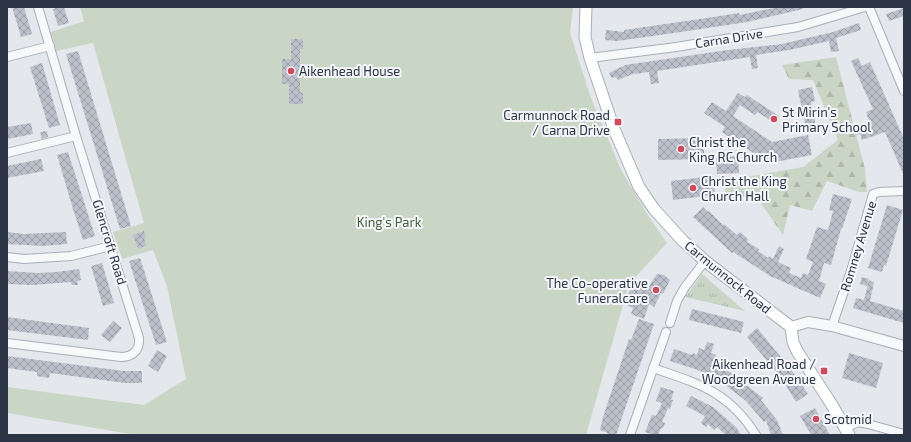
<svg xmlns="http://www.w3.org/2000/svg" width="911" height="442" viewBox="0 0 911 442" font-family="'Exo 2',sans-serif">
<defs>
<pattern id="grass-tufts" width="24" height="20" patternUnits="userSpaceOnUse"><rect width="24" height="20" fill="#c9d6c5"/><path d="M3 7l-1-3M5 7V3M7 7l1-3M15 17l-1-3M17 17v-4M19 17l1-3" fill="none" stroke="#adb8ab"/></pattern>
<pattern id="forest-firs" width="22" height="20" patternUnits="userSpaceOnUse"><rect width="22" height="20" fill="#c9d6c5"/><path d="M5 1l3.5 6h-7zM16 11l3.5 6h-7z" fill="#adb8ab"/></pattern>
<pattern id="building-cross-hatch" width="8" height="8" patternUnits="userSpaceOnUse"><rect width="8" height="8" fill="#bbc0ca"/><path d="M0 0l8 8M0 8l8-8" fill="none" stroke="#989da6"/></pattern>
</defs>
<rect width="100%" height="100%" fill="#e4e7ec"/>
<path fill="url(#grass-tufts)" d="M702,274L745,311L685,297Z"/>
<path fill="url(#forest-firs)" d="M836,57L865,169L867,192H859L827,181L812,211L790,205L783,235L755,195L727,199L724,181L803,167L838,140L813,80L789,79L782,65Z"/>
<path fill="#c9d6c5" d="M80,7H573L570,33L591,98L621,170L649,217L667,243L629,284L586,435H136L7,413V387L144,405L186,379L167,286L153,250L122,259L113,232L144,223L93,43L56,51L51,32L84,21Z"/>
<path fill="url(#building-cross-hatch)" d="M12,7H24L32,34L21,37Z
M59,7H64L69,23L58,26L53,9Z
M779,7H803V9L747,22L681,32L617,41L605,40L606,30L624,32V30L700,19L739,13L740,15Z
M904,8V16L889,21L886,14Z
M859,23L861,30L836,38L839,51L831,52L829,41L789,50L756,55L758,68L752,69L750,57L683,67L657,71L659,83L651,84L649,72L635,74V73L618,80L616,77L612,78L609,73L625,65L728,50L782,44L833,32Z
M291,39H303V49H300V92L303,93V104H289V84H282V59H291Z
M78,51L131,226L120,229L66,54Z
M858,58L862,66L870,62L904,139V176L885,132L862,140L860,134L856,135L853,129L870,123L866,112L873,109L851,61Z
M42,63L60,125L49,128L30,67Z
M812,87L815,101L811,102L817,131L807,133L798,90Z
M738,93L745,97L747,95L779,116L774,123L758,112L755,115L740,105L733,116L772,142L808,135L812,155L764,164V160L722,132L725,127L704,113L712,102L726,111Z
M31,123L33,134L7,139V127Z
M47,131L48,137L42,139L40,132Z
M704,138V159L658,160V139Z
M68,152L95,236L83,240L73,209L57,155Z
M738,156L739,173L717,174L716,158Z
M41,159L44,171L7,178V166Z
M713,176L715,195L673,200L671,181Z
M833,194L852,199L842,229H841L831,265L824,263L819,281L826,284L820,298L770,276L733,252L732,253L693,217L703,207L708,212L709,211L723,225L724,224L737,235L740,232L748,239L747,242L759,249L758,251L768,258L769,256L773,259L779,246L784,249L778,262L791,268L789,273L801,278L803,273L808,275L813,262L806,259L817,227L828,230L833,211L829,210Z
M887,205L903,210L888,259L886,266L884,265L882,272L868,268Z
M144,231L146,238H144L146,246L138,249L133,235Z
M7,232L24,234L66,232L67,244L43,246L7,244Z
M140,258L167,342L156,345L129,261Z
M102,263L114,303L103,306L91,266Z
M79,269L81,280L77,281L78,285H72L71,282L33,285L7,284V271L38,273L56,272Z
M657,274L664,275L670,280L663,294L661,293L654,307L649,304L644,319L631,314L633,308L624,304L633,283L647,289Z
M862,277L869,279L867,286L860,284Z
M869,280L874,282L870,301L904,311V323L853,308L856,298L864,300Z
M692,309L744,322L741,333L689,320Z
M7,317L89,328L88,340L7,330Z
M639,319L654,324L616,435H607L608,433L600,430L603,417L629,339L631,340Z
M113,321L122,328L110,342L101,335Z
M757,328L793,372L808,394L796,402L785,384L786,383L747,337Z
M707,342L714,344L711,353L716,355L712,364L727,370L763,398L761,400L777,420L783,435H771L766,420L764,422L746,401L720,381L698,370L670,361L674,349L692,355L693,353L697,355L699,348L704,350Z
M157,350L167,356L158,372L148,366Z
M849,353L883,363L876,388L842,378Z
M7,356L124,371H142V383H125L50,373L49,378L37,376V372L7,368Z
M661,387L674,391L671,400H673L670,409L668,408L662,422L665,423L663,428H661L658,435H654L645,432L652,415L656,416L662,403L656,401Z
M691,396L713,407L737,428L741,435H726L717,427L714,430L708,424L706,427L701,423L705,416L686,406Z
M815,408L830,435H811L800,416Z"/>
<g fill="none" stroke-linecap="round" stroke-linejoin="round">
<defs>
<path id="minor" d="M869,7L904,91
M7,57L50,46
M590,58L676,47L798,27L865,7
M7,153L76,136
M7,257L24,259L71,256L111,246
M670,323L677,301L685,287L705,261
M832,326L851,271L873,194L879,192L904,191
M7,343L121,357C133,357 140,350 139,338L76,136L38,7
M653,368C699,384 728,391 756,435
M845,428L858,422L868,424L904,434
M630,435L666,332"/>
<path id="tertiary" d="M791,327L808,322L832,326L904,346"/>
<path id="secondary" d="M586,7L585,37L590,58L614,129L639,187L654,209L682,240L705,261L791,327L793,342L797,351L832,405L849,435"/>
</defs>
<use href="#minor" stroke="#a9aeb7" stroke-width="10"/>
<use href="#tertiary" stroke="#a9aeb7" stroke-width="12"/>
<use href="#secondary" stroke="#a9aeb7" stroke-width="13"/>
<use href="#minor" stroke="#f7f8fa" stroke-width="8"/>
<use href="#tertiary" stroke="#f7f8fa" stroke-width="10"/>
<use href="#secondary" stroke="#fff" stroke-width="11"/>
</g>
<g fill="#d1495b" stroke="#f4f6f9" stroke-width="1.5">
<circle cx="291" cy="71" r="4"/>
<circle cx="774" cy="119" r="4"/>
<rect x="614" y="118" width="8" height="8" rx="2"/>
<circle cx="681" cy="149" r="4"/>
<circle cx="693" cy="188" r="4"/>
<circle cx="656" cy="290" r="4"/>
<rect x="820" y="367" width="8" height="8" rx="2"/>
<circle cx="816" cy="419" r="4"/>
</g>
<g text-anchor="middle" stroke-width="4" stroke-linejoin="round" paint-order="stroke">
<g font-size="13" fill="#2b3445" stroke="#f4f6f9">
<text transform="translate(729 38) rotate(-9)" y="5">Carna Drive</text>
<text transform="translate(110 242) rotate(73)" y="5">Glencroft Road</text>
<text transform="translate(858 246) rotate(-73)" y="5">Romney Avenue</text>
<text transform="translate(728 277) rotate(39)" y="5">Carmunnock Road</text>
</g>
<g font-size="13" fill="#2b3445" stroke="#f4f6f9" text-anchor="start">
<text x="299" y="76">Aikenhead House</text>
<text x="782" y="117">St Mirin's<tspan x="782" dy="15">Primary School</tspan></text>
<text x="610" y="120" text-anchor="end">Carmunnock Road<tspan x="610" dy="15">/ Carna Drive</tspan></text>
<text x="689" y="147">Christ the<tspan x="689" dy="15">King RC Church</tspan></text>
<text x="701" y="186">Christ the King<tspan x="701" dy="15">Church Hall</tspan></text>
<text x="648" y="288" text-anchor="end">The Co-operative<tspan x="648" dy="15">Funeralcare</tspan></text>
<text x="816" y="369" text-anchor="end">Aikenhead Road /<tspan x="816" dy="15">Woodgreen Avenue</tspan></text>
<text x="824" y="424">Scotmid</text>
</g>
<g font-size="13" fill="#3f6138" stroke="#f4f6f9">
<text x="389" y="227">King's Park</text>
</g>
</g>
<rect width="911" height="442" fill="none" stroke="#2b3445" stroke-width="16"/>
</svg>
